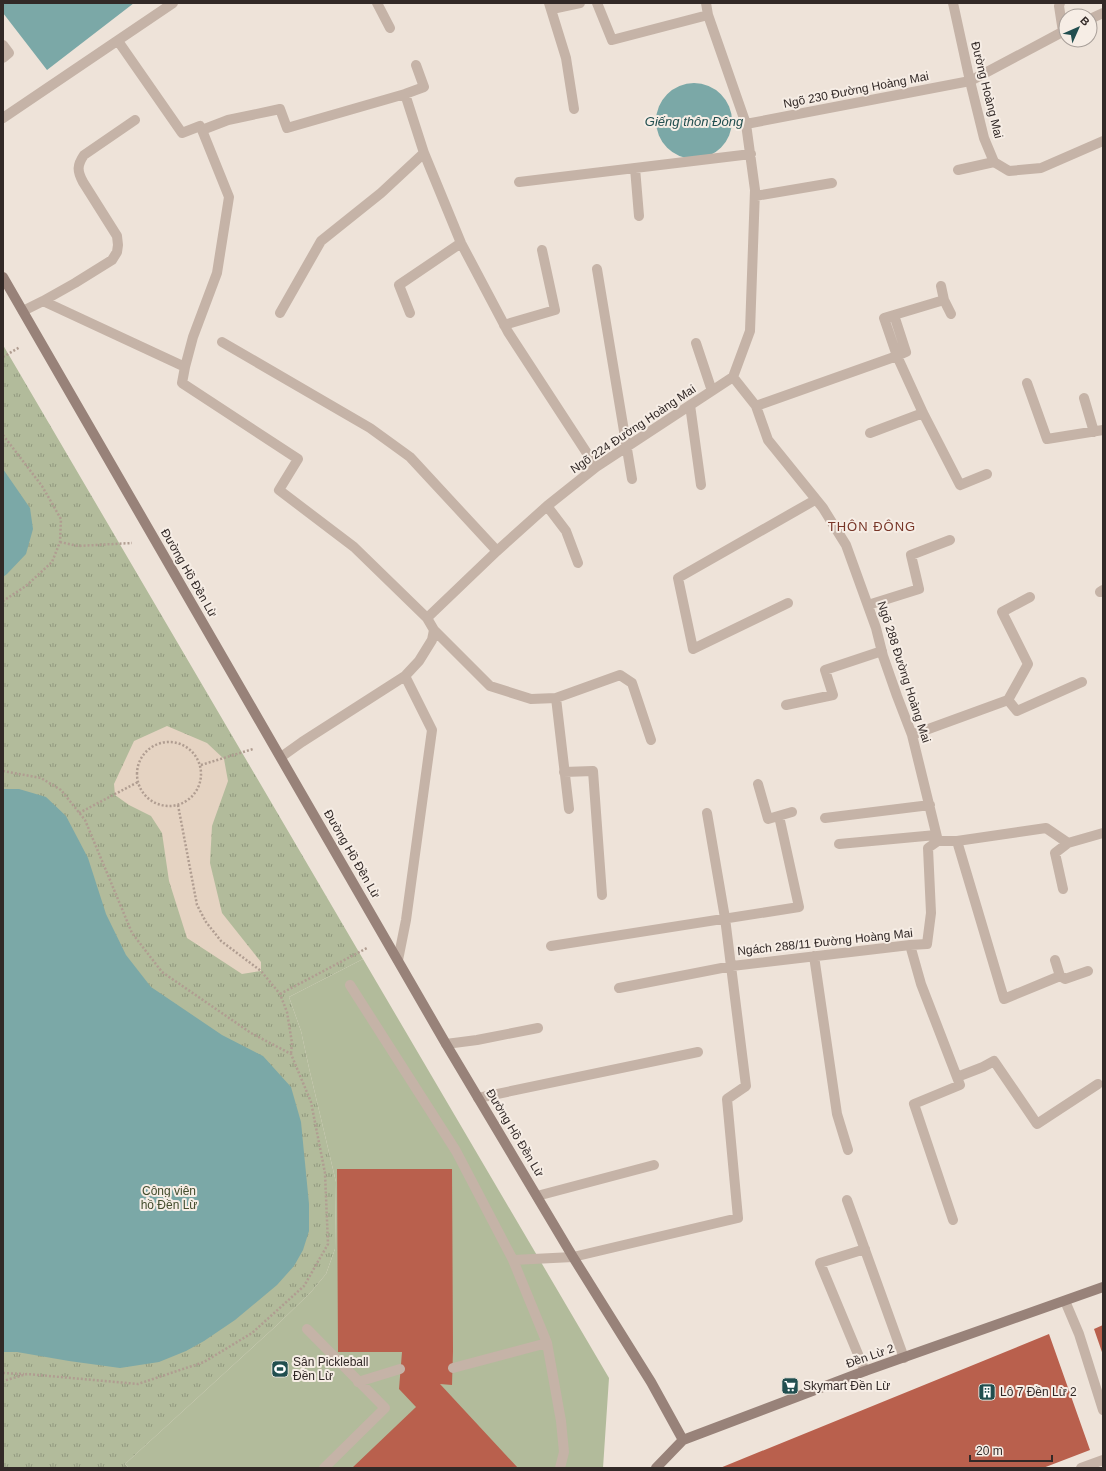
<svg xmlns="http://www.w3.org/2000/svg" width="1106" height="1471" viewBox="0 0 1106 1471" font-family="Arial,sans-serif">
<defs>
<pattern id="grass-tufts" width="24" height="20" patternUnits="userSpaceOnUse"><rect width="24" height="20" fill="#b2bb9b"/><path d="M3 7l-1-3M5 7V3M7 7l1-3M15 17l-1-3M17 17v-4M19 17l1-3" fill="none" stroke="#91987e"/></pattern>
</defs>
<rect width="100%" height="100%" fill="#eee3d9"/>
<path fill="url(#grass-tufts)" d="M3,345L363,959L289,997L301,1031L309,1068L336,1182L335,1249L326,1274L311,1292L276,1326L125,1464L129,1468H3Z"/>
<path fill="#b2bb9b" d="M363,959L609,1378L603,1468H129L125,1464L276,1326L311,1292L326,1274L335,1249L336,1182L309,1068L301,1031L289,997Z"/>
<path fill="#e5d3c2" d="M167,726L207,743L224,759L228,781L212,826L210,863L222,913L261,962V971L242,974L187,938L169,881L162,833L151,816L129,805L115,795L114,784L134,741Z"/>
<path fill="#7ba8a7" d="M3,3H134L47,70L3,13Z
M656 121a38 38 0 1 1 76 0a38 38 0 1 1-76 0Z
M3,469L30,508L33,529L26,554L7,574L3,577Z
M3,789H19L46,797L66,816L88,858L106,914L126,955L151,987L222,1035L263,1056L291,1087L301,1122L309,1204V1231L303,1250L294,1266L277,1285L235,1320L204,1341L186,1351L159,1362L120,1368L69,1361L17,1352H3Z"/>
<path fill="#b9604d" d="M337,1169H452L453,1351L452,1385L440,1384L518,1468H352L416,1407L399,1389L402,1352H338Z
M1103,1325V1355L1094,1329Z
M1049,1334L1090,1450L1043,1468H720Z"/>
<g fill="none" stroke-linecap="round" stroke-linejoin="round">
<path stroke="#b09d91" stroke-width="2.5" stroke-dasharray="2 2" stroke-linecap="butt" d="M3,357L20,347
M3,435L42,486L61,519L60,542L52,562L26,586L3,601
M60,542L78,546L132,543
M137 774a32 32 0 1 1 64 0a32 32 0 1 1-64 0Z
M201,765L253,749
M3,771L41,778L61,790L85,820L132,933L162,972L251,1033L291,1054L311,1102L325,1173L328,1244L304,1286L252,1333L204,1362L138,1384L27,1374L3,1381
M178,805L197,905L206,922L221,941L261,971L280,994L287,1012L292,1043L291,1054
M79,813L138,782
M280,994L367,948
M3,1373L24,1374"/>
<path stroke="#c5b3a7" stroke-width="10" d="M377,3L390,28
M549,3L566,58L574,109
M597,3L612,40L708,15
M1060,3L1059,6L1063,32
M552,9L580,3
M1090,19L1103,13
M118,41L182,133L200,126L202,130L228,120L280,109L287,128L405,94L424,87L416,65
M3,45L9,53L3,58
M405,94L424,153L461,243L508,332L596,467
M3,118L173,3
M746,124L970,81L1066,30
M635,168L639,216
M958,170L994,162
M519,182L751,154
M755,196L832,183
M597,269L632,479
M941,286L944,300L951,314
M43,301L75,283L112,260L117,252L118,245L117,236L83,182C77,171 77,165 84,155L135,120
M23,311L43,301L185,367L182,383L298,459L279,490L354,547L427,618L434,630L490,686L531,699L556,698L620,675L632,683L651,740
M280,313L321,241L381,193L424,153
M410,313L399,285L461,243
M894,315L884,318L897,356L906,352L894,315L944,300
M504,325L555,310L542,250
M222,342L370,428L410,457L497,551
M696,343L712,391
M185,367L193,337L217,273L229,197L202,130
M733,377L756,406L768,440L823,508L846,545L876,628L883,656L897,696L912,735L938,841H957L1046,828L1068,843L1103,833
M1027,383L1047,439L1103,430
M1084,398L1094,432
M690,405L701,485
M756,406L897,356L923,413L960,485L987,474
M870,433L923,413
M547,506L566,531L578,563
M1100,592L1103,590
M788,603L693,649L678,578L815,500
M868,605L919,589L911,555L950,540
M427,618L497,551L547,506L596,467L733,377L750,331L755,190L746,124L708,15L706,3
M556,698L569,809
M1008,700L1028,664L1002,612L1030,597
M786,705L833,695L825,670L882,651
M912,735L1008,700L1017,711L1082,682
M281,757L302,742L405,676L419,661L432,640L434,630
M564,772L593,771L602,895
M758,784L768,819L792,812
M825,818L930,805
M957,841L1004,999L1060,976
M839,844L936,835
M1063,889L1055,853L1068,843
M910,945L921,984L960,1085L914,1104L953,1220
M551,946L799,907L779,816
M814,956L837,1114L848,1150
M398,960L406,920L432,730L405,676
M1055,960L1060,976L1065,979L1088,971
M350,985L456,1151L513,1260L547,1343L561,1421L564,1452L560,1468
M619,988L732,966L910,945L927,944L931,913L928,848L938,841
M446,1044L477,1040L538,1028
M957,1077L983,1067L994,1061L1037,1124L1098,1084
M478,1098L698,1052
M537,1196L654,1165
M847,1200L904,1358
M513,1260L573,1257L738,1218L727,1099L746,1086L725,918L707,813
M307,1329L385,1408L324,1468
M453,1368L547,1343
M865,1371L820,1263L865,1249
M358,1382L400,1369"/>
<path stroke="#c5b3a7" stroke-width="10" d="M953,3L970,81L984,138L994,162L1009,171L1041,168L1103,141
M1065,1301L1079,1334L1103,1410
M1081,1468L1103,1460"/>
<path stroke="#988279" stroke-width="10" d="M3,277L446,1044L573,1257L651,1382L683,1440
M656,1468L683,1440L865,1371L1103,1287"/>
</g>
<defs>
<symbol id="stadium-square" viewBox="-11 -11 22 22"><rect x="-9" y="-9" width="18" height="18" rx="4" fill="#214e4f" stroke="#f6ede5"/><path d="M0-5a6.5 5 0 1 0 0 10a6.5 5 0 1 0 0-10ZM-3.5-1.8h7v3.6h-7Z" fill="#fff"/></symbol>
<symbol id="supermarket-square" viewBox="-11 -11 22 22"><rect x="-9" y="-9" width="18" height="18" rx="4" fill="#214e4f" stroke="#f6ede5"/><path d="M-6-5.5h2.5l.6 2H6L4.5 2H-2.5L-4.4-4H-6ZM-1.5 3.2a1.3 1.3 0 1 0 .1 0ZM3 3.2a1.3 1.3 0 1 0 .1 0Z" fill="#fff"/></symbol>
<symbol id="building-square" viewBox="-11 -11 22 22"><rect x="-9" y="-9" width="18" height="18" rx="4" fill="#214e4f" stroke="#f6ede5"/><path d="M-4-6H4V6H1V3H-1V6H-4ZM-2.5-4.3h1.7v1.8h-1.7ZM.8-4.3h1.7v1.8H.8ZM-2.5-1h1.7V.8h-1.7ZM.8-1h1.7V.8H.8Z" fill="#fff"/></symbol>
</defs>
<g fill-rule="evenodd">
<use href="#stadium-square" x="270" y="1359" width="20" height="20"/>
<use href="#supermarket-square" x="780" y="1376" width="20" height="20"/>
<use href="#building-square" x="977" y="1382" width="20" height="20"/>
</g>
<g text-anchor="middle" stroke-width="4" stroke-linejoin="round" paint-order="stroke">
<g font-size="12" fill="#322927" stroke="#f6ede5">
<text transform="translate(856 90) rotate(-11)" y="4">Ngõ 230 Đường Hoàng Mai</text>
<text transform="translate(987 90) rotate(76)" y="4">Đường Hoàng Mai</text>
<text transform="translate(633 429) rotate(-34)" y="4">Ngõ 224 Đường Hoàng Mai</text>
<text transform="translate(189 573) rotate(60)" y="4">Đường Hồ Đền Lừ</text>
<text transform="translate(904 672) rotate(72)" y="4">Ngõ 288 Đường Hoàng Mai</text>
<text transform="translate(352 854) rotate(60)" y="4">Đường Hồ Đền Lừ</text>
<text transform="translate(825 942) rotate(-6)" y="4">Ngách 288/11 Đường Hoàng Mai</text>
<text transform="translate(515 1133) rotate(59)" y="4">Đường Hồ Đền Lừ</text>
<text transform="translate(870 1356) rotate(-19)" y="4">Đền Lừ 2</text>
</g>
<g font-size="12" fill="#444d2d" stroke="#f6ede5">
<text x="169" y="1195">Công viên<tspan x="169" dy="14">hồ Đền Lừ</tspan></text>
</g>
<g font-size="12" fill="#322927" stroke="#f6ede5" text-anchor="start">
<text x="293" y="1366">Sân Pickleball<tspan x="293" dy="14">Đền Lừ</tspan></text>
<text x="803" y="1390">Skymart Đền Lừ</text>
<text x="1000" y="1396">Lô 7 Đền Lừ 2</text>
</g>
<g font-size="13" font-style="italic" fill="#214e4f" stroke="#f6ede5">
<text x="694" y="126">Giếng thôn Đông</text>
</g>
<g font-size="13" letter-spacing="1" fill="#783628" stroke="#f6ede5">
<text x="872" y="531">THÔN ĐÔNG</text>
</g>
</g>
<rect width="1106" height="1471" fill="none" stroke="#322927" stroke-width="8"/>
<g transform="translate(1078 28) rotate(45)"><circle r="19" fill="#f6ede5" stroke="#a89f99"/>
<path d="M0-3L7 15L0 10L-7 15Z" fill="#214e4f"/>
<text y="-6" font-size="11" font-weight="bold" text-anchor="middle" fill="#322927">B</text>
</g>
<path d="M970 1455v6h82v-6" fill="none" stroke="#322927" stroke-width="2"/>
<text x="976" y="1455" font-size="12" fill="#322927" stroke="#f6ede5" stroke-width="3" paint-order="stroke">20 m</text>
</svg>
